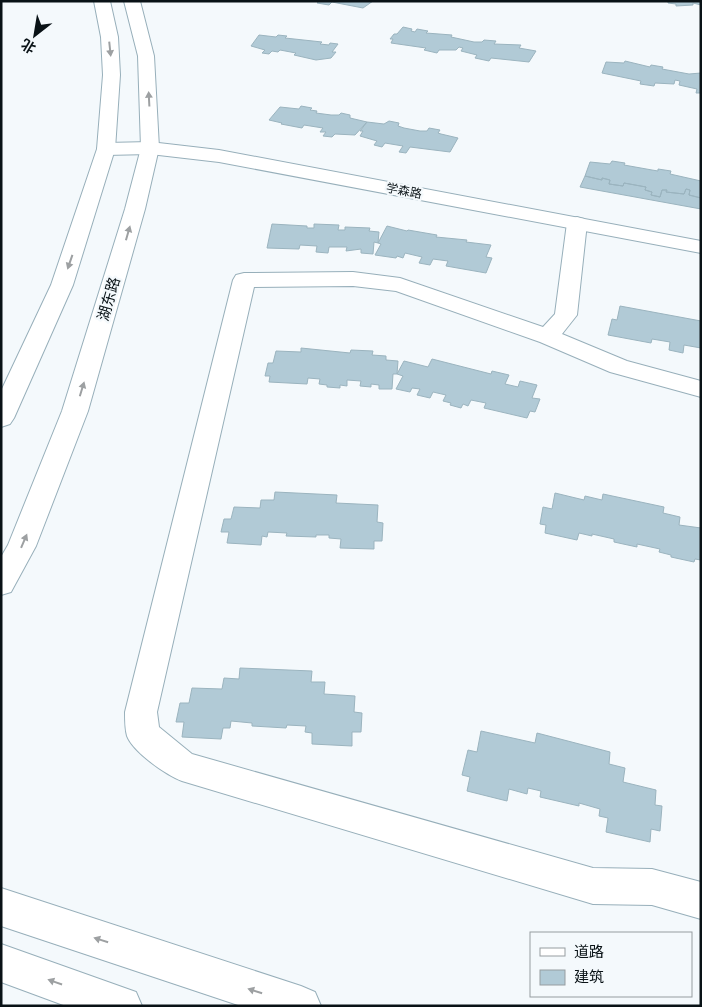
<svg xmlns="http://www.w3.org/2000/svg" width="702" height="1007" viewBox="0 0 702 1007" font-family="Manrope,'Noto Sans SC',sans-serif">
<rect width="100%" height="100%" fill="#f4f9fc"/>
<path fill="#b1cad6" stroke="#9bb4bf" d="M319,1H373L363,8L332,2L329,5L317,3Z
M668,1H701V5L693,3V5L676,6V4L668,3Z
M403,27L412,29L411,31L415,32L417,29L428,31L426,33L452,35L451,37L474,42H482L484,40L496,41L494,44L521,45L519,48L536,51L529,62L491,58L489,61L475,58L477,55L461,51L463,48L459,47L456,50H439L437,53L424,50L426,48L391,43L393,39H390L394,34H397Z
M259,35L276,37L278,35L287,36L285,38L322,42L320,44L329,45L330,43L338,44L332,52H336L331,58L316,60L294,55L296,53L280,50L278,52L272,51L269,54L262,53L265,50L251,46Z
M625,61L650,67L651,65L663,67L662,69L689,74L701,73V93H696L697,89L679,85L680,81L675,80L674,84L655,83L654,86L640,84L641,81L602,73L606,62L624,63Z
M301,106L312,108L310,110L317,111L316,113L331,115H339L341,113L350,115V118L367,122L355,135L335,134L332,137L323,136L326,132H320L323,128L304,125L302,128L281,124L282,123L269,120L280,107L299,109Z
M389,121L399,123L398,126L404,128L420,131H427L429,128L440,130L438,133L441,134L458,138L450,152L410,147L406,153L399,152L403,146L385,143L382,147L374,145L377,141L360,136L363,131H360L367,122L384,124Z
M612,161L625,163L624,165L652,170L658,171V169L671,171L670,174L701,181V198L689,195L690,190L686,189L684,194L666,192L667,190H662L660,197L651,195L652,192L645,190L646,187L624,183L623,186L609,184L610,180L602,178V180L585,176L590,162L610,164Z
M585,176L602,180V178L610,180L609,184L623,186L624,183L646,187L645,190L652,192L651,195L660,197L662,190H667L666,192L684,194L686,189L690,190L689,195L701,198V209L580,187Z
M272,224L307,226V228H314V224L339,225L338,230H345V227L370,228L369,231L379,232L378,243L374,242L373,254L361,253V249L346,251L347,247H329L328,253L316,252L317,246L300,245L299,249L267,248Z
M387,226L407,231L408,230L437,235L436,237L467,240L466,242L491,245L486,257L492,258L486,273L446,266L448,261L433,259L430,265L419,263L422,257L405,253L403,258L397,256L396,258L375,255L381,244L378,243Z
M620,306L701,321V348L684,345L683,353L669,350L670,342L652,339L651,343L608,335L612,319L617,320Z
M301,348L350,353L351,350L373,351L372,355L386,356V360L398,361L397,374H393L392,389H379V385L371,384V387L360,386L361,381L347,380V386L340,385V388L327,387V385L319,384L320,379L308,378L307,384L269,382L270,376H265L268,363H273L276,351L301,352Z
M432,359L491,374L492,371L509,375L505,384L518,387L520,381L537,385L532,398L540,399L535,412L530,411L527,418L484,408L486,403L471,400L468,406L463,404L461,408L450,405L451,403L443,401L446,395L433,392L430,398L417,395L420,389L412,388L410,392L396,389L403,376L397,374L404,361L428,367Z
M275,492L337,495L336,503L378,505L377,522L383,523L382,541H374V549L340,548L341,539L329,538V535H316V537L286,536L287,533L268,532L267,537L262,536L261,545L227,543L229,532H221L224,519H231L234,507L260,508L261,500H274Z
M555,493L584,500L585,496L602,500L603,494L664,507L663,513L680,517L679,525L701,528V560L695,559L694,562L671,557V555L659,552L660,549L637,544V547L614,542V539L592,534V536L579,533L577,540L545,533L546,525L540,524L543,507L552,509Z
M240,668L312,671L311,682H325L324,694L355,696L354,712L362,713L361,732H352V746L312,744V733L305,732L306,726L287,725L286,728L252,726V723L231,721L230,728H223L221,739L182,737L184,722H176L180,703H189L192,688L222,689L224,678L239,679Z
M481,731L535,743L537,733L610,752L609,764L625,768L623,782L656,790L655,805L662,806L660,831L651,829L650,842L606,832L608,818L599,816L600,809L579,803V806L540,797L541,791L528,788L527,794L509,789L507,801L467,791L470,777L462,775L468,750L477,752Z"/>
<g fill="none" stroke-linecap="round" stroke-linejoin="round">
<defs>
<path id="minor" d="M577,217L584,219L587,223L577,315L562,334L627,361L701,381V397L610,372L540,342L396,291L353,286L254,287L157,712L159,727L192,754L593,868L652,869L701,882V919L652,905L593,904L182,781C166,775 133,752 127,736C125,729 125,720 125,712L233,280L236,275L244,273L353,272L400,278L543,327L555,314L567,223L570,219Z"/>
<path id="tertiary" d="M150,142L219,150L701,241V253L219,162L150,154L106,155L99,153L97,149L99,145L106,143Z"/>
<path id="secondary" d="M94,1H110L118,37L120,75L115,149L73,285L14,418L10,424L1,427V391L51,285L97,149L103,75L101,37Z
M124,1H140L154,56L159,148L145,209L88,411L36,546L11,592L1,595V557L8,545L62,411L125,209L141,148L138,56Z
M1,888L301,986L315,992L321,1006H241L1,926Z
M1,944L136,992L142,1006H66L1,982Z"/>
</defs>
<use href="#minor" stroke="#97afba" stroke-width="2"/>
<use href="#tertiary" stroke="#97afba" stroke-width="2"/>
<use href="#secondary" stroke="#97afba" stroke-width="2"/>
<use href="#minor" fill="#fff" fill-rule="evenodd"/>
<use href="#tertiary" fill="#fff" fill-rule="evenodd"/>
<use href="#secondary" fill="#fff" fill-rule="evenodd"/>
</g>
<defs><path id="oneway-solid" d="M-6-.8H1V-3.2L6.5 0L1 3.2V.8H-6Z" transform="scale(1.25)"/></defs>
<g fill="#9da0a2">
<use href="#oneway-solid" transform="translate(110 49) rotate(84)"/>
<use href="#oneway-solid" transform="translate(149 99) rotate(-93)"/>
<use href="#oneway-solid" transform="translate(128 233) rotate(-74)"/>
<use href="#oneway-solid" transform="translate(70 262) rotate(109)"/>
<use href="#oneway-solid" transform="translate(82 389) rotate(-73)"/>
<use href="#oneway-solid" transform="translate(24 541) rotate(-67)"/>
<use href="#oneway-solid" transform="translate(101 940) rotate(-162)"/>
<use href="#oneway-solid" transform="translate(55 982) rotate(-161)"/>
<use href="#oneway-solid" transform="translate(255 991) rotate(-162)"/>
</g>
<g text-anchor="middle" stroke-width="4.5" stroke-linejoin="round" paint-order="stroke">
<g font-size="12" fill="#091216" stroke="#f4f9fc">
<text transform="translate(404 191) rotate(11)" y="4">学森路</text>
</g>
<g font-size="15" fill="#091216" stroke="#f4f9fc">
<text transform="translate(109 299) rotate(-74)" y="5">湖东路</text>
</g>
</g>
<rect width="702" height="1007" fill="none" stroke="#091216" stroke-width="5"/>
<rect x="530" y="932" width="162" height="65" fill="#f4f9fc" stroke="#969da0"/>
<rect x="540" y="948" width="25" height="8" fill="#ffffff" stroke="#969da0"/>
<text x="574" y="957" font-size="15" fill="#091216">道路</text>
<rect x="540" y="970" width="25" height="15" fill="#b1cad6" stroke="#969da0"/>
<text x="574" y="982" font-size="15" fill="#091216">建筑</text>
<g transform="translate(35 35) rotate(211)" stroke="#f4f9fc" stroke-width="4" paint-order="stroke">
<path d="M0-4L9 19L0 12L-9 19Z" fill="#091216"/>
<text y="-8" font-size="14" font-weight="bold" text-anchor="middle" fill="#091216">北</text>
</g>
</svg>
